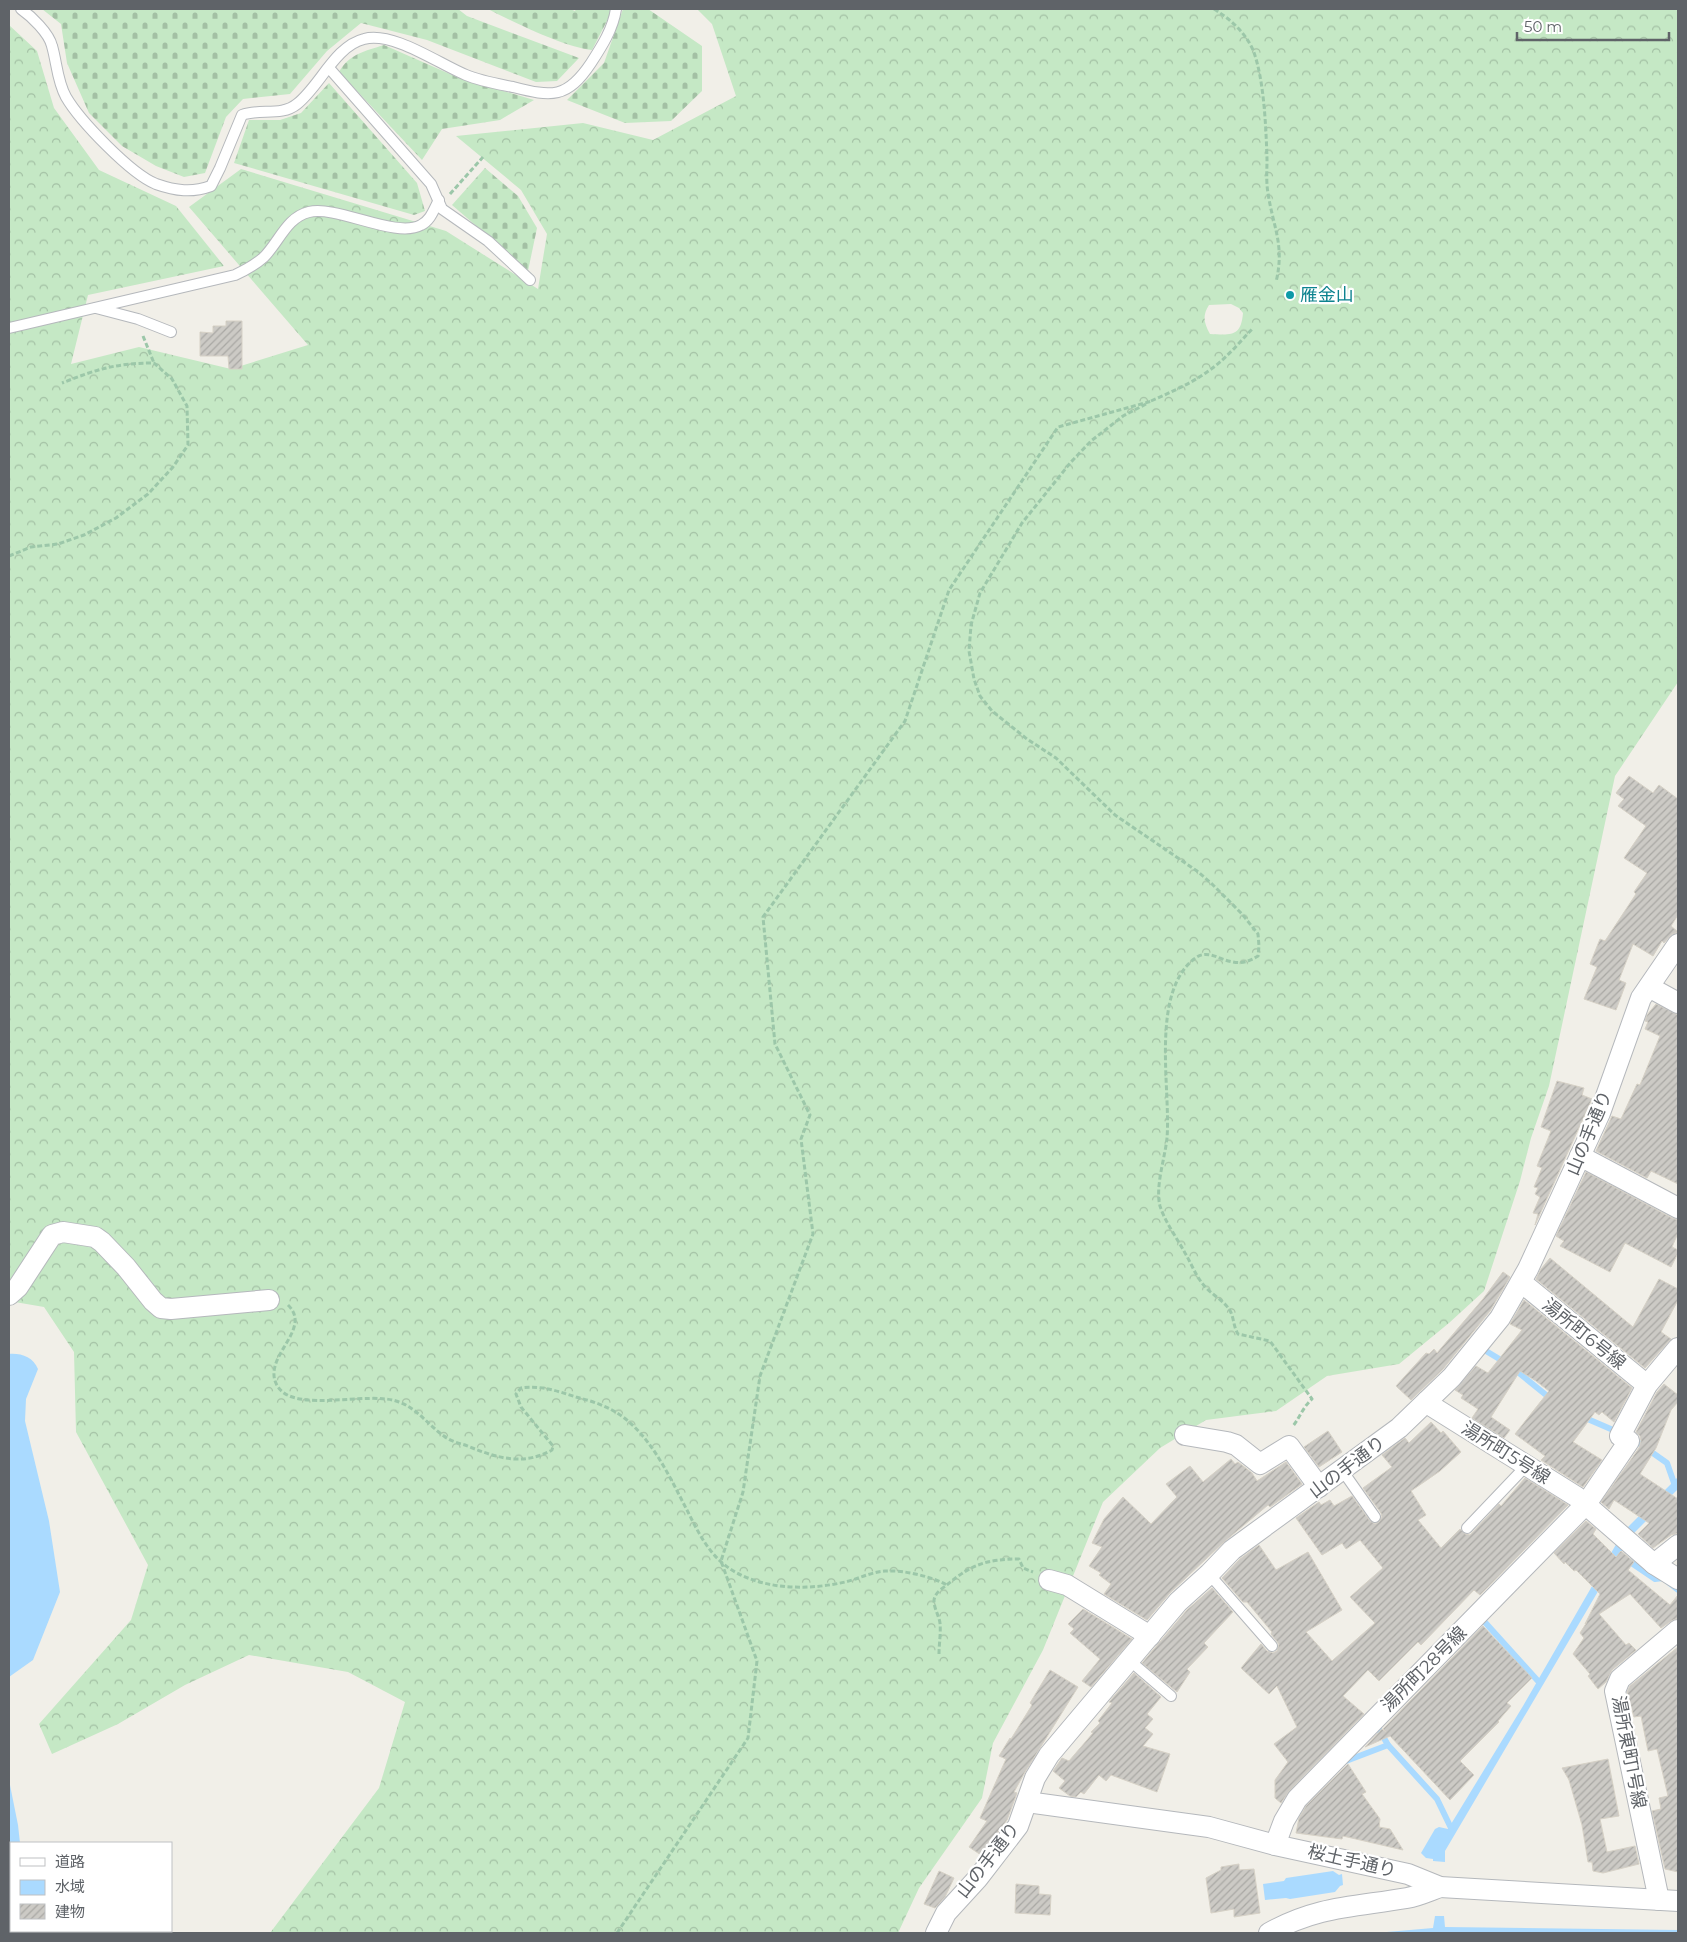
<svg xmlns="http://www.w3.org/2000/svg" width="1687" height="1942" font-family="Montserrat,'Noto Sans JP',sans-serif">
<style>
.forest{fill:url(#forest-crowns);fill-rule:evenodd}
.cemetery{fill:url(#cemetery-stones)}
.water{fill:#aadaff}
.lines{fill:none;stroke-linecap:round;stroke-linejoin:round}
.stream{stroke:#aadaff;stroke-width:6}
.building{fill:url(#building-hatch);stroke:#d6d1c6}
.service-casing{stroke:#b5b8bc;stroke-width:12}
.minor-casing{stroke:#b5b8bc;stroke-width:22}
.path{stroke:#9cc7a9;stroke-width:3;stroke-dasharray:5 2.5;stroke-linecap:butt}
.service{stroke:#fff;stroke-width:10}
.minor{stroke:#fff;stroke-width:20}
.culture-dot{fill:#0f9aa8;stroke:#fff;stroke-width:2}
.labels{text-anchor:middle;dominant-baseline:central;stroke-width:4.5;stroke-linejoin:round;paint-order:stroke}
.culture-label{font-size:18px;fill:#0d838f;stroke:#fff;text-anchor:start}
.street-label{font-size:18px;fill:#5f6368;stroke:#fff}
</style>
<defs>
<pattern id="forest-crowns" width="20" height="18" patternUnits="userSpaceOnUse" patternTransform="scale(1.25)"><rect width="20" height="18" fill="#c5e8c5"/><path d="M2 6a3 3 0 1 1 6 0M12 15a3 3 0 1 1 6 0" fill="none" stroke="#a3c0a4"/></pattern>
<pattern id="cemetery-stones" width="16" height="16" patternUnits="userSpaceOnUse" patternTransform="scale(1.25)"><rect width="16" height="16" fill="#c5e8c5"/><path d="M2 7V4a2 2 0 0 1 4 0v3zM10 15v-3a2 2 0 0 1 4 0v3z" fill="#a3c0a4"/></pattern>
<pattern id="building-hatch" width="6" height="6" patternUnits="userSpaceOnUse" patternTransform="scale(1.25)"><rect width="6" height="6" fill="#cccac5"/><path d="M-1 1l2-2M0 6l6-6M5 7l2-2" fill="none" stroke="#a9a8a4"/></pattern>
</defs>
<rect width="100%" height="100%" fill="#f1efe8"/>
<path class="forest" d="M697,9h981v673l-63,94 -66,310 -18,52 -11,43 -36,110 -35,32 -50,41 -72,12 -51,35 -70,9 -46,28 -57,54 -60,148 -50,93 -11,55 -63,90 -21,45h-628l109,-145 26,-86 -57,-30 -99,-17 -64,30 -67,39 -66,30 -13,-30 92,-104 17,-55 -72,-133 -2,-80 -30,-45 -35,-6v-1276l28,26 17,57 45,62 77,36 48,60 -136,29 -17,69 68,-17 92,22 77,-24 -119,-138 52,-38 205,62 92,58 9,-55 -26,-44 -65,-54 127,-13 70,17 83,-44 -24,-72zM1231,304l8,4 4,5c-2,24 -12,22 -33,21 -6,-11 -8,-18 -1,-29z"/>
<g class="cemetery">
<polygon points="42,9 458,9 467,16 579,58 557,81 536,82 427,40 361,23 327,51 290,94 243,99 226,117 205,173 184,177 156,166 122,146 89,113 67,63 61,24"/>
<path d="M488,9h82l5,2 1,-2h35l-1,6 -18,35c-26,-2 -79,-28 -104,-41z"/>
<polygon points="623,9 648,9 702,46 702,91 671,121 625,123 567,100 604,63"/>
<path d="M384,45l75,33 75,22 -34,20 -58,9 -20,31 -83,-88c10,-18 26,-21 45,-27z"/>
<polygon points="329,83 417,183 425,211 414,215 234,163 249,120 280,120 301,113"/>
<polygon points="485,168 518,196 537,228 528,271 452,205"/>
</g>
<g class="water">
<path d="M9,1354c12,-1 24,3 29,15l-12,30 -1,22 24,100 11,71 -27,68 -24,17z"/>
<polygon points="1678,1477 1678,1489 1632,1535 1623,1549 1445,1851 1445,1862 1433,1861 1433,1859 1426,1858 1421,1853 1435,1829 1439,1827 1448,1829 1523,1706 1618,1541 1625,1530"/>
<polygon points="9,1780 18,1825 20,1843 11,1843 11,1886 9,1887"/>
<polygon points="1333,1871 1339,1875 1342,1874 1343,1885 1340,1886 1335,1892 1290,1899 1286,1898 1265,1900 1263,1884 1284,1881 1286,1878"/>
<polygon points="1435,1916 1444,1916 1445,1927 1678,1930 1678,1933 1375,1933 1433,1928"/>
</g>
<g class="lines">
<g class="stream">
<polyline points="1486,1351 1506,1363"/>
<polyline points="1514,1369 1551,1399"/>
<polyline points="1583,1417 1620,1433"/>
<polyline points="1633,1439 1667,1463 1674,1483"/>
<polyline points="1627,1560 1655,1579 1663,1578 1678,1590"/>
<polyline points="1482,1619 1538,1681"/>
<polyline points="1377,1726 1388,1745 1437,1799 1451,1828"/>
<polyline points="1346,1761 1388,1745"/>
</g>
</g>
<g class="building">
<polygon points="226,321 242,321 242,369 229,369 228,356 200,356 200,332 213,333 213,326 226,326"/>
<polygon points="1629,776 1653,793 1659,785 1678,799 1678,915 1671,926 1678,932 1672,934 1664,943 1662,941 1653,956 1633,944 1619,980 1626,983 1616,1010 1584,999 1597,967 1590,964 1600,939 1605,941 1636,894 1634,892 1647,873 1624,858 1646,826 1618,806 1624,799 1616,793"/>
<polygon points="1656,1004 1678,1015 1678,1184 1651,1171 1647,1178 1596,1151 1612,1116 1621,1119 1637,1084 1640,1085 1660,1036 1645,1029 1648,1022 1645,1021 1647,1015"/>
<polygon points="1557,1081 1584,1088 1582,1095 1592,1099 1535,1225 1538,1214 1533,1213 1540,1197 1535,1194 1538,1188 1534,1187 1542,1168 1537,1166 1551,1131 1541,1127"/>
<polygon points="1586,1172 1672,1218 1678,1220 1678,1233 1672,1247 1678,1250 1678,1253 1671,1267 1625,1243 1610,1272 1560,1246 1564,1241 1556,1236"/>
<polygon points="1550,1258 1633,1327 1659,1279 1678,1289 1678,1300 1661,1332 1671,1339 1645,1368 1536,1279 1541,1269"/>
<polygon points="1503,1272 1510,1277 1490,1311 1443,1369 1411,1400 1396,1386 1426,1353 1429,1354 1434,1349 1437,1353 1483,1299"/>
<polygon points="1524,1300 1632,1388 1614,1422 1602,1412 1599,1415 1595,1412 1573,1442 1602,1460 1583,1487 1541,1460 1545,1456 1515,1434 1549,1391 1536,1381 1520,1371 1491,1417 1510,1430 1504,1438 1472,1418 1478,1409 1461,1398 1463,1395 1455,1390 1476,1366 1488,1373 1522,1330 1510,1324"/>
<polygon points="1664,1384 1678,1395 1678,1402 1671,1410 1656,1448 1640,1474 1678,1499 1678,1533 1671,1535 1653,1548 1638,1534 1649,1523 1614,1500 1609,1509 1601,1502 1639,1448 1641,1441 1640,1436 1636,1432 1657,1392"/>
<polygon points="1431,1422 1441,1433 1443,1431 1461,1452 1440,1471 1411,1491 1426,1515 1418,1520 1441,1548 1460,1529 1465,1534 1470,1535 1499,1504 1501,1506 1525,1478 1568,1505 1480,1595 1474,1590 1421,1645 1418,1642 1379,1681 1368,1670 1343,1696 1364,1714 1289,1791 1281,1803 1275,1798 1275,1780 1288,1762 1274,1744 1297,1727 1277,1686 1269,1694 1241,1668 1261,1644 1267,1651 1273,1653 1277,1651 1279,1644 1271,1634 1272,1632 1247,1602 1243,1602 1222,1578 1240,1559 1259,1545 1276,1570 1308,1552 1342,1610 1306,1632 1332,1661 1375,1623 1350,1597 1383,1568 1360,1540 1346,1549 1342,1543 1322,1555 1296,1518 1319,1502 1321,1505 1330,1500 1334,1506 1352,1496 1370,1521 1375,1524 1379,1522 1382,1517 1381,1513 1363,1488 1392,1467 1382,1455 1405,1438 1409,1443"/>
<polygon points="1328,1431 1342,1452 1319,1467 1304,1447"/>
<polygon points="1231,1459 1235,1464 1238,1462 1252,1473 1257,1481 1286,1462 1302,1484 1270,1507 1268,1505 1225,1541 1170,1593 1147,1620 1104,1594 1111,1584 1099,1575 1101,1573 1089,1566 1102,1547 1092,1543 1104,1519 1123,1497 1151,1524 1177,1497 1166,1484 1190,1466 1203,1482"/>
<polygon points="1586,1521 1596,1529 1593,1534 1616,1557 1621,1551 1634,1562 1628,1570 1670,1605 1678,1595 1678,1618 1671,1621 1661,1628 1630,1594 1599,1614 1626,1645 1629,1643 1636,1650 1612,1670 1606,1682 1598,1689 1588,1676 1590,1674 1573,1654 1584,1638 1580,1633 1587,1622 1585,1624 1600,1594 1576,1570 1574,1571 1565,1562 1564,1564 1554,1553"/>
<polygon points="1212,1588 1233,1612 1204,1643 1208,1647 1187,1669 1190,1672 1177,1692 1142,1663 1187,1610"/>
<polygon points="1083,1609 1132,1639 1091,1687 1082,1681 1100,1659 1070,1633 1074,1629 1068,1624"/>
<polygon points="1483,1626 1532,1678 1507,1703 1511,1706 1498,1721 1499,1722 1460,1761 1474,1775 1450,1800 1390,1736 1365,1747 1382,1729 1386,1732 1383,1729"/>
<polygon points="1678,1647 1678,1872 1665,1869 1652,1811 1661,1809 1659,1798 1668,1796 1657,1749 1648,1751 1641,1716 1634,1717 1627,1692 1630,1686"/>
<polygon points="1050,1670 1078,1687 1025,1772 1014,1792 1017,1793 1007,1820 981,1855 969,1847 987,1821 980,1818 1006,1759 999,1756 1010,1738 1011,1739 1032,1705 1030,1703"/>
<polygon points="1134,1673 1161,1697 1147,1714 1153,1719 1145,1728 1153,1734 1143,1746 1170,1754 1157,1792 1111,1775 1106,1781 1099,1775 1084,1794 1081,1792 1076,1797 1070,1796 1059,1788 1065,1781 1053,1771 1062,1758 1069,1761 1093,1733 1091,1732 1100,1723 1098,1721 1112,1703 1109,1702"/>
<polygon points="1608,1759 1619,1816 1600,1819 1607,1852 1635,1846 1639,1864 1603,1873 1593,1871 1592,1862 1588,1862 1582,1825 1569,1780 1562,1768"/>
<polygon points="1348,1764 1366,1792 1362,1794 1380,1819 1379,1827 1390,1829 1403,1850 1343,1836 1342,1839 1296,1833 1299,1818 1306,1806"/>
<polygon points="1239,1864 1239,1870 1254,1869 1260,1913 1234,1917 1234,1909 1211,1913 1206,1878 1221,1870 1221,1867"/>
<polygon points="939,1871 954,1878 945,1897 935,1908 924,1904"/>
<polygon points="1016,1884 1039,1886 1039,1894 1051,1895 1050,1915 1015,1913"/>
</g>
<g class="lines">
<g class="service-casing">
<g id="service">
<path d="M21,9c10,7 28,24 31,37 5,17 5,35 14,51 14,24 65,77 90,87 20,7 36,9 55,2l9,-18 22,-53c18,-7 39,2 55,-11 23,-18 38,-58 67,-65 29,-8 75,25 102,36 14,6 32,9 47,12 39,10 54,12 78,-24 11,-17 22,-34 25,-54"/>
<polyline points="329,68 431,184 442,209 488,241 530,280"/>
<polyline points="96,308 138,319 171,332"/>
<path d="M9,328l226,-53c11,-5 20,-10 29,-18 15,-15 23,-40 45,-45 28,-7 87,27 112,13 10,-5 13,-16 18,-25"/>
<polyline points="1342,1470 1375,1517"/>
<polyline points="1467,1528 1527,1465"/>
<polyline points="1209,1574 1272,1646"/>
<polyline points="1129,1660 1171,1696"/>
</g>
</g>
<g class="minor-casing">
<g id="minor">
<polyline points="1649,987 1678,1003"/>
<polyline points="1580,1156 1678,1208"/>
<polyline points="1521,1282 1647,1385"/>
<polyline points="9,1295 18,1287 52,1235 63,1232 95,1237 102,1242 126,1267 153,1301 161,1308 171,1309 269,1300"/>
<polyline points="1427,1401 1433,1407 1577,1497 1654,1564 1678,1579"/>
<polyline points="1185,1435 1227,1442 1236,1445 1260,1464 1289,1446 1319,1487"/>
<polyline points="1654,1564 1678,1545"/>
<polyline points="1049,1580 1067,1585 1150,1636"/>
<polyline points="1027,1802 1209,1827 1275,1845 1408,1874 1440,1887 1678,1901"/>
<polyline points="1275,1845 1284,1821 1297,1799 1586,1504 1629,1441 1620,1436 1647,1385 1678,1348"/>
<polyline points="1659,1900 1615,1691 1620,1679 1678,1630"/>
<polyline points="936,1933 946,1913 978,1878 1018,1826 1035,1778 1049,1755 1178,1602 1209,1574 1232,1550 1399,1428 1452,1377 1500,1318 1528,1269 1600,1113 1641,998 1678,944"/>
<path d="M1269,1933c48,-27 86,-26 138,-35 11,-2 22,-7 33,-11"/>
</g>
</g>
<g class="path">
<path d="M1214,9c16,10 31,23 39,41 11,28 13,77 14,109 0,11 -1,23 1,34 5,34 17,52 8,89"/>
<polyline points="450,194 483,157"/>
<polyline points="143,336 154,363"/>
<path d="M1151,401c20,-9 39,-17 56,-29 18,-12 32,-29 46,-44"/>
<path d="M1146,404l-23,12 -32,25 -20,21 -49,61 -42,70 -9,32 -2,26 5,28 6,17 12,15 35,28 29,19 59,57 82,56 15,13 30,30 16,20 1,12 -1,10c-8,5 -16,8 -25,6 -14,-2 -26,-14 -39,-3 -44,35 -23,130 -27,179 -2,20 -12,49 -7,68 5,16 17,32 25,47 6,10 10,21 17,30 7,10 20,16 27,26 5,7 4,17 9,25l32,7 42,58c-9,8 -12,18 -19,27"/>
<path d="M9,556l22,-9 27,-3 26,-9 32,-17 32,-24 25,-27 15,-22 -1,-39 -15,-27 -18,-16c-37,0 -57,6 -92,20"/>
<path d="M288,1305c26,25 -29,53 -10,82 18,27 92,3 121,15 19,7 29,23 45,34 6,5 14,7 21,9 29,12 57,22 87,5l1,-4 -32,-39 -5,-13 5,-6c20,-3 36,3 55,9 12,3 25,7 36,13 37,20 57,66 76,102 12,24 24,48 49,61 32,17 73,17 108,9 13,-3 26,-10 40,-11 19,-1 45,5 62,14"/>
<path d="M939,1654c0,-10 2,-21 1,-31 -1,-7 -6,-15 -6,-22 0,-8 9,-13 14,-17 24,-20 40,-25 71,-25l4,9 10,4"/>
<polyline points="617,1933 748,1738 757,1661 721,1561 743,1492 760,1376 813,1234 801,1139 810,1115 775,1044 763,917 905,721 949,590 1058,427 1152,401"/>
</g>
<use href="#service" class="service"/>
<use href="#minor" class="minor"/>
</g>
<circle class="culture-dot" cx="1290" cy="295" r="5"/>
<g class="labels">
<g class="culture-label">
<text x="1300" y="295">雁金山</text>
</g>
<g class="street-label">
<text transform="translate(1589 1133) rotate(-67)">山の手通り</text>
<text transform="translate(1584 1334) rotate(39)">湯所町6号線</text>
<text transform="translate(1506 1453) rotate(32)">湯所町5号線</text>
<text transform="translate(1347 1467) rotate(-37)">山の手通り</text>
<text transform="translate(1424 1669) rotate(-45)">湯所町28号線</text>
<text transform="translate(1629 1752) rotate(79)">湯所東町1号線</text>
<text transform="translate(988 1860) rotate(-52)">山の手通り</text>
<text transform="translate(1352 1861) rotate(13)">桜土手通り</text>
</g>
</g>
<rect width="1687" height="1942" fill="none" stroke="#5f6368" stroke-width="20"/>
<rect x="10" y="1842" width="162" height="90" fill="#ffffff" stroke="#bfc1c3"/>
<rect x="20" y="1858" width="25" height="8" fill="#ffffff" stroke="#bfc1c3"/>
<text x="55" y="1867" font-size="15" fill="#5f6368">道路</text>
<rect x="20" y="1880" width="25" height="15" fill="#aadaff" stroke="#bfc1c3"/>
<text x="55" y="1892" font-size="15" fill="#5f6368">水域</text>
<rect x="20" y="1904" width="25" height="15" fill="url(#building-hatch)" stroke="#bfc1c3"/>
<text x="55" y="1917" font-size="15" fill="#5f6368">建物</text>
<path d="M1517 32v8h152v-8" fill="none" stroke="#5f6368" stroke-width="2.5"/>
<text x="1524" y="32" font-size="15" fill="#5f6368" stroke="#ffffff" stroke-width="4" paint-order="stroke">50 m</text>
</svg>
